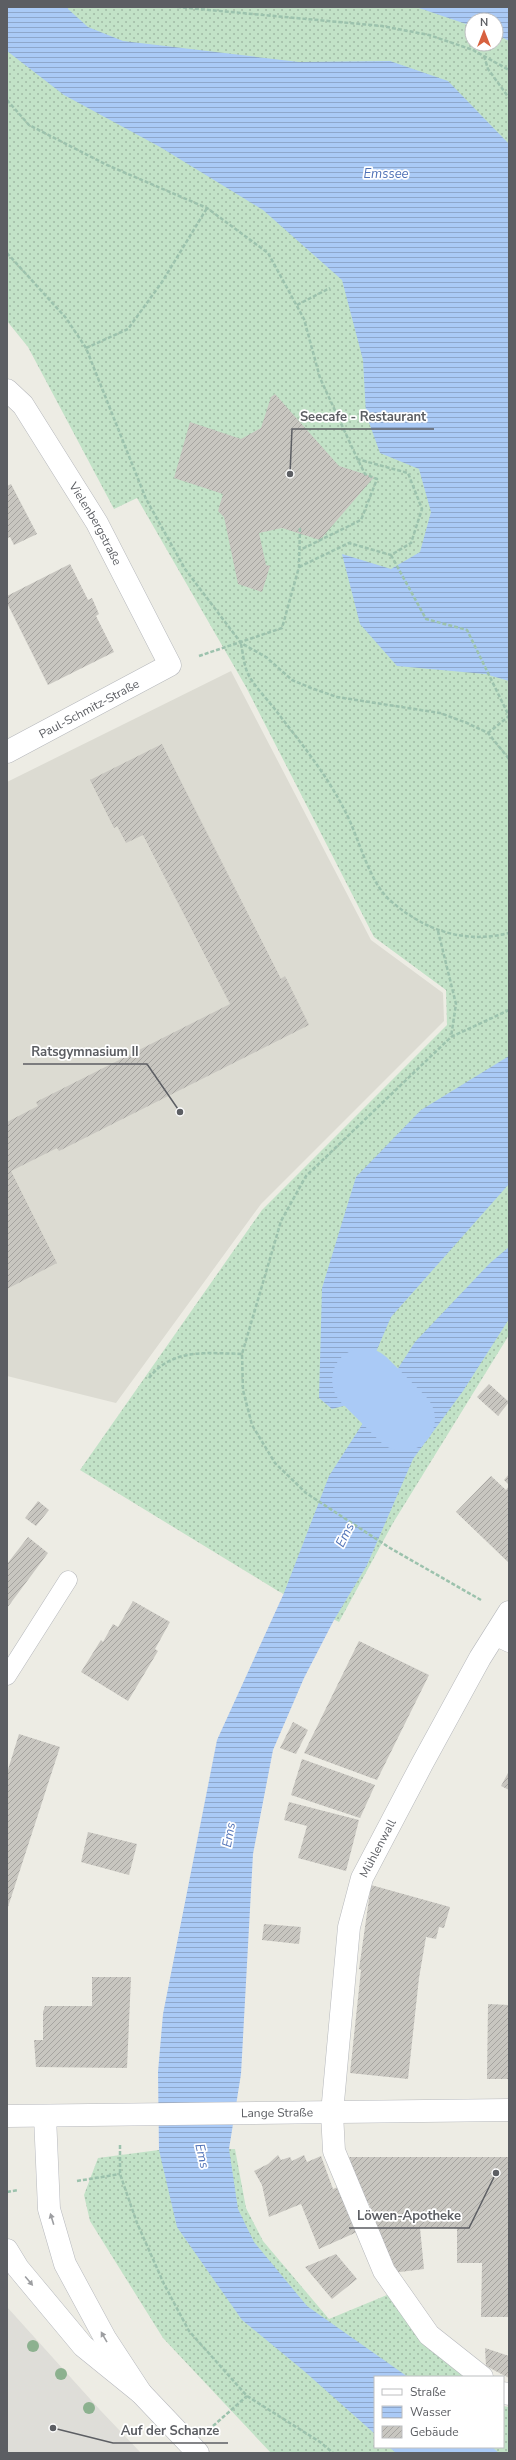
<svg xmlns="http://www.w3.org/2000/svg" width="516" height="2460" font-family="'Nunito Sans',sans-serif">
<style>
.industrial{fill:#deddd8}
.education{fill:#dcdbd2}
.grass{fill:url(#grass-dots);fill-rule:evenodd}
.water{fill:url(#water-rules)}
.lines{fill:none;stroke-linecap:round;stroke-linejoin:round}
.river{stroke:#aacaf6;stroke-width:64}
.building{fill:url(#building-hatch)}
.lane-casing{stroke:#b6b8bc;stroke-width:19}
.street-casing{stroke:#b6b8bc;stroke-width:23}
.secondary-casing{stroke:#b7b9be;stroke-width:23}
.path{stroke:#9cc2ad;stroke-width:2.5;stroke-dasharray:4 2;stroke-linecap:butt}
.lane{stroke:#fff;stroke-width:18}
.street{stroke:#fff;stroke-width:22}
.secondary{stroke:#fff;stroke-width:22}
.tree{fill:#8cb18f}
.oneway{fill:#9d9ea1}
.labels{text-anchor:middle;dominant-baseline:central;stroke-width:3.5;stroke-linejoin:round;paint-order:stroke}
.street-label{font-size:12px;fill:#5c5e63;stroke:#fff}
.water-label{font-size:13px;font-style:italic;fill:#5072b7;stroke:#fff}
.leader{fill:none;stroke:#5c5e63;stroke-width:1.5}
.callout-dot{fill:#5c5e63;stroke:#fff;stroke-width:1.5}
.callout-label{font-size:13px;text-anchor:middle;font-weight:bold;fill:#5c5e63;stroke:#fff;stroke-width:3.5;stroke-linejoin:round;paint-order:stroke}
</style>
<defs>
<pattern id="grass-dots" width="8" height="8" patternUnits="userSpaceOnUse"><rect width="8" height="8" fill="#c2e2c7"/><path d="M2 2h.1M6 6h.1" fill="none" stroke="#a1baa5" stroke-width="1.8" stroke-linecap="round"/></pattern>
<pattern id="water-rules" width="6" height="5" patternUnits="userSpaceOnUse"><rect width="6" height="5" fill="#aacaf6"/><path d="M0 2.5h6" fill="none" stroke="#8ea7cb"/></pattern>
<pattern id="building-hatch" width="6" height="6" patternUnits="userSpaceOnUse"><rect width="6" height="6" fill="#c8c6c0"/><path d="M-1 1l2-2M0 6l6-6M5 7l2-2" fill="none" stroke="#a6a4a0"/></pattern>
</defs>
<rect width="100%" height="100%" fill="#edece4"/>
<polygon class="industrial" points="7,2307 100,2410 141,2453 7,2453"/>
<polygon class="education" points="231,671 371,940 443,993 444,1021 261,1204 116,1403 7,1376 7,782"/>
<g class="grass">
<path d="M7,7h502v1328l-116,188 -54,99 -61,-31 -198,-121 182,-260 185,-185 -1,-35 -72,-53 -128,-250 -109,-189 -23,11 -86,-162 -21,-26zM472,20h24v24h-24z"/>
<polygon points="235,2149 246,2208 263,2241 329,2319 387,2295 467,2377 375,2377 375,2447 503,2447 503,2406 509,2407 509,2453 271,2453 163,2338 90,2221 84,2195 98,2158 159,2150"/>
</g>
<g class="water">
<polygon points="7,7 68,7 68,9 88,27 123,41 299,62 390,61 448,81 509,144 509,681 485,674 397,666 360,624 342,554 391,569 420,552 431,512 419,469 380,453 366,414 363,360 342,280 263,210 160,147 64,95 7,51"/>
<polygon points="416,7 509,7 509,41 496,34 496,20 472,20 472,26"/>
<polygon points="509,1056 509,1184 391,1317 364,1380 347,1405 332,1409 319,1398 322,1288 356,1177 421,1110"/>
<polygon points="509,1247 509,1319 463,1391 413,1459 367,1565 334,1620 304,1678 273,1750 253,1854 241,2074 229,2149 238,2209 254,2242 307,2306 408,2377 375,2377 375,2434 304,2371 242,2320 177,2227 159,2150 158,2072 163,2014 217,1740 284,1593 329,1476 415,1342 490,1263"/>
<polygon points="389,2447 492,2447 499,2453 396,2453"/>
</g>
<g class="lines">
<polyline class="river" points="364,1380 403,1419"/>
</g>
<g class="building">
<polygon points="275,394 339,466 374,477 320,540 282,528 259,533 266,565 270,566 262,592 238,584 224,517 218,511 223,494 174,478 190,422 241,439 261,428 271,397"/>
<polygon points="11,484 37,534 14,545 10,537 7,538 7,486"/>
<polygon points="70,564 88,600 92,598 99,614 96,616 114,652 48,685 7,603 7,596"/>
<polygon points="162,744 281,979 285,976 309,1025 59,1151 57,1148 11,1171 57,1263 7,1289 7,1122 38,1106 36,1102 230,1004 143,835 126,843 117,826 114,828 90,780"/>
<polygon points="489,1384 509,1402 498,1416 477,1397"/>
<polygon points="509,1474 509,1485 504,1480"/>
<polygon points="491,1476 506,1490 509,1486 509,1563 456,1512"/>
<polygon points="38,1501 49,1510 36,1526 25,1518"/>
<polygon points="28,1537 48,1553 7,1608 7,1564"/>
<polygon points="133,1601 170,1622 155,1649 158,1651 128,1701 81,1672 101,1640 103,1642 113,1624 118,1627"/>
<polygon points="359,1641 429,1675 377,1780 304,1753"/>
<polygon points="293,1722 308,1730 296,1754 280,1748"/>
<polygon points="19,1734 60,1747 7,1910 7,1773"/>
<polygon points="302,1759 375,1785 360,1818 291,1795"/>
<polygon points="509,1771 509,1790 501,1786"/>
<polygon points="289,1802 359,1820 346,1871 298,1858 307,1826 284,1820"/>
<polygon points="88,1832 137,1844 129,1875 81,1862"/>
<polygon points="371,1885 450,1907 444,1928 439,1927 436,1939 426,1937 419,1978 408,2079 350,2073 361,1970 359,1969"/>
<polygon points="264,1924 301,1927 299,1944 262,1940"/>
<polygon points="92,1977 131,1977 127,2068 36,2067 34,2040 43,2040 43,2012 45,2006 92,2006"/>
<polygon points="488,2004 509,2005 509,2079 487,2079"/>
<polygon points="278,2155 281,2160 290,2157 292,2161 304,2155 307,2162 321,2156 333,2189 338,2187 357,2232 319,2249 301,2204 269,2217 262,2185 254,2171 268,2164"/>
<polygon points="349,2157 509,2157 509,2317 481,2317 482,2263 457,2263 457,2228 420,2228 424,2269 392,2273 380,2247 369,2203 365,2203"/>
<polygon points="336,2254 357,2279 332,2299 305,2267"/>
<polygon points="485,2348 509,2356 509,2378 486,2366"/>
</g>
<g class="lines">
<g class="lane-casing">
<g id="lane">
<polyline points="494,1636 509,1643"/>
<polyline points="7,1676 68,1580"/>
</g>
</g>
<g class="street-casing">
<g id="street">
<path id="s1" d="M7,390l16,15 74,118 73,142 -163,87"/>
<path id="s2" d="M482,2377l-53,-42 -45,-64 -50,-120 -2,-38 17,-186 13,-49 60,-114 58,-106 29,-46"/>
<polyline points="503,2393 509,2394"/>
</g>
</g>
<g class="secondary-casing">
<g id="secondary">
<path id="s3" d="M7,2116l502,-6"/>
<polyline points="45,2116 49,2209 65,2264 105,2338 141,2393"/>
<polyline points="7,2250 18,2268 83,2346 141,2393 198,2453"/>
</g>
</g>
<g class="path">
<polyline points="177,7 382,26 429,35 473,50 509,70"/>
<polyline points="484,56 488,69 509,98"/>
<polyline points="7,100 29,125 107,165 207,208 268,253 304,319 320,378 357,458 365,474 377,479 361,520 300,550"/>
<polyline points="7,253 66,318 86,348 146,499 185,569 241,643 266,657 292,680 311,688 337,697 440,713 467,723 488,733 509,759"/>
<polyline points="297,305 330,288"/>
<polyline points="86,348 128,329 162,282 207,208"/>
<polyline points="391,555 426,619 467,630 509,716"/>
<polyline points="299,567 349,543 391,555 411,543 422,509 408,473 357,459"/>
<path d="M241,644c2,9 3,23 8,32 7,12 19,24 28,36 24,31 50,63 68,99 14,26 24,73 47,91 34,29 73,42 117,31"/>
<polyline points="199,656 282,628 299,567 300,527"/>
<polyline points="488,733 509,716"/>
<polyline points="438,931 456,1004 451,1037"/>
<path d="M149,1378c23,-30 58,-25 93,-24"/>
<polyline points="481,1600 390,1548 306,1493 275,1463 252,1425 243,1390 242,1354 281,1221 306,1176 451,1037 509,1010"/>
<polyline points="120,2145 120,2174 137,2223 164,2284 189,2331 247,2396 320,2442 333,2453"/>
<polyline points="77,2181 120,2174"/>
<polyline points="7,2192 18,2190"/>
<polyline points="213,2426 247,2396"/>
</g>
<use href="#lane" class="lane"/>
<use href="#street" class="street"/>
<use href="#secondary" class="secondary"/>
</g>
<g class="tree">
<circle cx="33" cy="2346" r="6"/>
<circle cx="61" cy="2374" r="6"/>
<circle cx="89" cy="2408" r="6"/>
</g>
<defs><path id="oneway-solid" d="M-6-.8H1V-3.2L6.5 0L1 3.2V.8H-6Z"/></defs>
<g class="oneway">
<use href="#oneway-solid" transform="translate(52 2219) rotate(-107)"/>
<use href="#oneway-solid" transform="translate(29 2281) rotate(50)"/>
<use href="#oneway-solid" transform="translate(104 2337) rotate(-120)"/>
</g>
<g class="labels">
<g class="street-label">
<text stroke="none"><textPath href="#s1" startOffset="161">Vielenbergstraße</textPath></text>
<text transform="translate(89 709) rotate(-28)">Paul-Schmitz-Straße</text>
<text stroke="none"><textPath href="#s2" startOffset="585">Mühlenwall</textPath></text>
<text stroke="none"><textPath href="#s3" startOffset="270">Lange Straße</textPath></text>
</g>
<g class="water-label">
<text x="386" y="174">Emssee</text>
<text transform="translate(345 1535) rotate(-63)">Ems</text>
<text transform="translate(229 1835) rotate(-80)">Ems</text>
<text transform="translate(202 2156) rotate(77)">Ems</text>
</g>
</g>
<path class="leader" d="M290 474L292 429H434M180 1112L147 1064H23M496 2173L469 2228H349M53 2428L113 2443H228"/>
<g class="callout-dot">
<circle cx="290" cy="474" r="4"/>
<circle cx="180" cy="1112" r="4"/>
<circle cx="496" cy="2173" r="4"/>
<circle cx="53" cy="2428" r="4"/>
</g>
<g class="callout-label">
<text x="363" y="421">Seecafe - Restaurant</text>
<text x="85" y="1056">Ratsgymnasium II</text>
<text x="409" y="2220">Löwen-Apotheke</text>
<text x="170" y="2435">Auf der Schanze</text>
</g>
<rect width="516" height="2460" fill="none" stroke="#5c5e63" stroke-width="16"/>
<rect x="374" y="2376" width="130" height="72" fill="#ffffff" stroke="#bebfc1"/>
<rect x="382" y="2389" width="20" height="6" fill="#ffffff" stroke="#bebfc1"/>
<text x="410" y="2396" font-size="12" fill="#5c5e63">Straße</text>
<rect x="382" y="2406" width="20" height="12" fill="url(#water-rules)" stroke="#bebfc1"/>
<text x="410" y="2416" font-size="12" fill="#5c5e63">Wasser</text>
<rect x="382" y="2426" width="20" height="12" fill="url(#building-hatch)" stroke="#bebfc1"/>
<text x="410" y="2436" font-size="12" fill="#5c5e63">Gebäude</text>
<g transform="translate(484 32)"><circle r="19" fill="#ffffff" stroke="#bebfc1"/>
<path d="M0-3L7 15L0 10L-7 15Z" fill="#d7613f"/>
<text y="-6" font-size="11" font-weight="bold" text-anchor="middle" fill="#5c5e63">N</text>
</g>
</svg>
